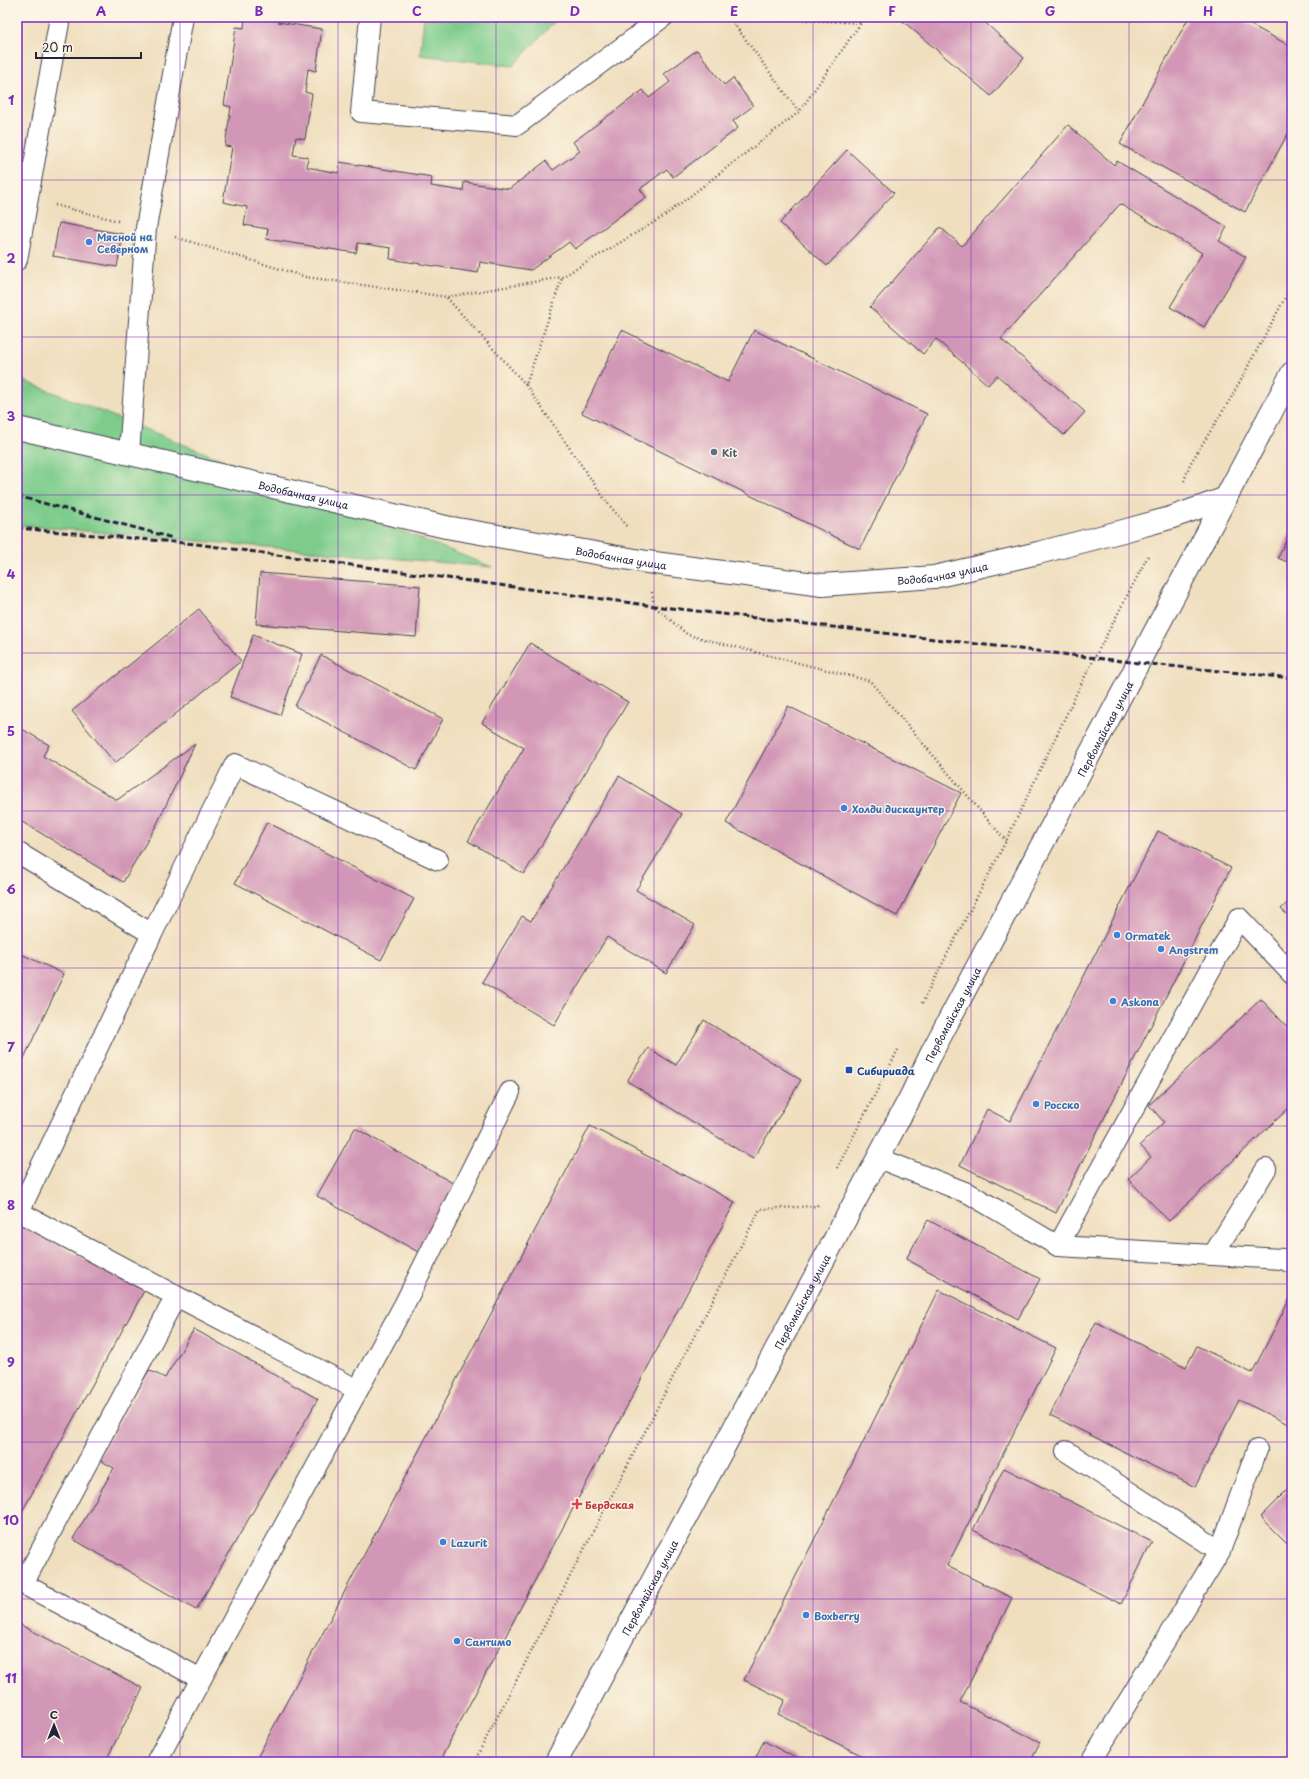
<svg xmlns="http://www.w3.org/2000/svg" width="1309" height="1779" font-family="'Playpen Sans',sans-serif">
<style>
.green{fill:#7dcc8b;stroke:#507763}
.building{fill:#d297b6}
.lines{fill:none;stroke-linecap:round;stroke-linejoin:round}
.lane-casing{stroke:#413e4f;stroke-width:22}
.secondary-casing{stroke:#413e4f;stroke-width:24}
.path{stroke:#413e4f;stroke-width:2.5;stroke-dasharray:1 3;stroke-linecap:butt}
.lane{stroke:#fff;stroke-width:20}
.secondary{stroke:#fff;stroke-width:22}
.rail{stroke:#22223b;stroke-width:3;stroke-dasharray:6 3;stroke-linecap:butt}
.grid{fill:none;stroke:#7b2cbf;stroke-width:1;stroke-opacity:0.55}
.shop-dot{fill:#3f7fe0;stroke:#fcf5e5;stroke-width:1.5}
.service-dot{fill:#5c6f8a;stroke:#fcf5e5;stroke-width:1.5}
.transit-dot{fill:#1a4fb4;stroke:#fcf5e5;stroke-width:1.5}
.health-dot{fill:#e0444e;stroke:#fcf5e5;stroke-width:1.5}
.labels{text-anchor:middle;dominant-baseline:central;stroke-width:3;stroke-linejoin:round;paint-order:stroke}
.shop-label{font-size:10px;font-weight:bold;fill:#366cbe;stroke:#fcf5e5;text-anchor:start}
.service-label{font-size:10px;font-weight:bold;fill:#4e5e75;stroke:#fcf5e5;text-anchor:start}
.street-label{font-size:10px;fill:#22223b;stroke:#fcf5e5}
.transit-label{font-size:10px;font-weight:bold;fill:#164399;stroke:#fcf5e5;text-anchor:start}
.health-label{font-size:10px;font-weight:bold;fill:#be3a42;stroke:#fcf5e5;text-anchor:start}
.neatline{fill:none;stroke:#7b2cbf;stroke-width:1.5}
.grid-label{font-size:13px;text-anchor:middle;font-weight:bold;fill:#7b2cbf}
</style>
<rect width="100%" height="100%" fill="#fcf5e5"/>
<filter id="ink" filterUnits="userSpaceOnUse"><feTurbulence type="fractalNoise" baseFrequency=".025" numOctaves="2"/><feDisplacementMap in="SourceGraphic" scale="8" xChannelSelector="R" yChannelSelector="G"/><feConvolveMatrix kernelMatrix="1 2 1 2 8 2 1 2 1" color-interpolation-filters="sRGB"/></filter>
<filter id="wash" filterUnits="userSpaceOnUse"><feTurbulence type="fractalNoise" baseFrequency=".012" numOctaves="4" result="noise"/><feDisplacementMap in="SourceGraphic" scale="16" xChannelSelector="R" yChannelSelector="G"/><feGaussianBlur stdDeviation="0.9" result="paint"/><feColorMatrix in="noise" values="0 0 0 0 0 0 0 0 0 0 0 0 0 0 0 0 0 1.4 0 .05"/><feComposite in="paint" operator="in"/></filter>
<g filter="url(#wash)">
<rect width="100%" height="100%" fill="#f0dfbf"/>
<g class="green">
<polygon points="424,17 559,17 513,66 420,55"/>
<polygon points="17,378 492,567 17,525"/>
</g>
<g id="blocks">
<g class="building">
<polygon points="245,17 279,17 278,22 322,29 316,71 308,69 305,92 312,94 305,139 296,137 293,155 308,157 307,167 338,173 340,162 432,177 431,186 463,191 464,182 509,189 546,161 553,170 580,151 573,142 643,90 649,98 670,82 664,74 697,50 724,85 733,78 753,106 733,121 738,128 673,177 667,169 640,189 646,197 575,249 569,242 531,270 480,262 478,273 390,259 391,248 358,243 356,253 266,239 268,229 244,225 247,207 223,202 232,147 225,146 231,107 224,105 236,27 244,28"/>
<polygon points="898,17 979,17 1024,58 991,96"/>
<polygon points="1189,17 1236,17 1292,47 1292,126 1245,212 1120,144"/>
<polygon points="1068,125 1114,165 1117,161 1227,227 1219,241 1246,257 1204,327 1170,307 1202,253 1120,204 1001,339 1085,412 1064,435 997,375 988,385 936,339 923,354 870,307 940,227 962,246"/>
<polygon points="847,150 894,193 827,266 780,223"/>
<polygon points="59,223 123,234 117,267 53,256"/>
<polygon points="622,330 728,382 754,330 927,414 860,549 582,413"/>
<polygon points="1292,527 1292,564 1278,558"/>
<polygon points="260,573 420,586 416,637 256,624"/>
<polygon points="199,609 241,661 115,763 72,711"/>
<polygon points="253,635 302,654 280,715 230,697"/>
<polygon points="530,643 628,702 524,874 468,841 524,748 482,723"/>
<polygon points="321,655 443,719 416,770 295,706"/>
<polygon points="788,706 961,793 897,916 726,823"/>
<polygon points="17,726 49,745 43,756 117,800 195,744 157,824 123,882 17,819"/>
<polygon points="619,776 682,814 636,890 695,925 666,973 607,937 554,1025 482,982 522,916 531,921"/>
<polygon points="267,822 414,899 381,960 235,883"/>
<polygon points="1158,831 1231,868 1056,1213 960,1165 987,1109 1010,1121"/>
<polygon points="1292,898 1292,919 1281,909"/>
<polygon points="17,952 64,974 24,1058 17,1055"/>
<polygon points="1261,999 1292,1032 1292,1105 1169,1221 1128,1179 1151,1157 1140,1145 1164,1122 1149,1105"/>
<polygon points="704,1020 801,1080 753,1159 627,1081 648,1048 676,1065"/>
<polygon points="590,1126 735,1202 439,1762 264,1762 257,1758"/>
<polygon points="355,1128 458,1186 420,1253 317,1196"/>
<polygon points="928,1220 1040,1279 1018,1319 906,1259"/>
<polygon points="17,1222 144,1291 19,1517 17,1515"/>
<polygon points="939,1290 1056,1348 947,1566 1012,1598 960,1702 1040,1742 1030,1762 875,1762 778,1714 785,1700 744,1680"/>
<polygon points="1292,1294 1292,1426 1239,1400 1195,1487 1050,1415 1096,1322 1186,1367 1197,1346 1252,1373"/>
<polygon points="194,1329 318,1399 196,1610 73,1539 114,1468 98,1459 149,1370 165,1378"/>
<polygon points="1004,1468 1152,1542 1121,1604 973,1530"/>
<polygon points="1292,1485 1292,1546 1291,1548 1260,1517"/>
<polygon points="17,1623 143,1688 105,1762 17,1762"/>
<polygon points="764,1741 803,1762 753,1762"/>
</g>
</g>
</g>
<g filter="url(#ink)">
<use href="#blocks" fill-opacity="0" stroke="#413e4f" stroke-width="1"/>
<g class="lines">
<g class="lane-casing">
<g id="lane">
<polyline points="370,17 361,112 517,125 663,17"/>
<polyline points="17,260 60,17"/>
<polyline points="129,454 146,228 183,17"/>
<polyline points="17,852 152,934 19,1212 176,1296 358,1390"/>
<polyline points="152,934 235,764 438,860"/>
<polyline points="878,1158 970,1194 1058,1246 1282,1259 1292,1263"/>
<polyline points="1058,1246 1239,918 1292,974"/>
<polyline points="1213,1255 1266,1169"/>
<polyline points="176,1296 23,1584 201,1679"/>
<polyline points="1066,1451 1220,1551 1091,1762"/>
<polyline points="1220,1551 1257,1450"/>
<polyline points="156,1762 405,1303 510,1092"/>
</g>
</g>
<g class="secondary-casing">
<g id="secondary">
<path id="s1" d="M17,428l429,99 201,35 175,23 112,-8 104,-24 85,-22 47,-13 56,-20"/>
<path id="s2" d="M556,1762l354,-664 23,-48c121,-225 240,-451 359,-677"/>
</g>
</g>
<g class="path">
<polyline points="729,17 799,112"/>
<polyline points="755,17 860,23"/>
<polyline points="55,205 118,221"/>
<polyline points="175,237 306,277 447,297 562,277 663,217 799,112 865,17"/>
<polyline points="447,298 526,385 562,278"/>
<polyline points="526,385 606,501 628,528"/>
<polyline points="1184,481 1190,464 1231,398 1292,285"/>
<polyline points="652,592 654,606 688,635 870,681 1006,841"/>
<polyline points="922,1003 1006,841 1081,684 1148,556"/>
<polyline points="837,1168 899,1048"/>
<polyline points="474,1762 760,1209 817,1206 818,1204"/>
</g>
<use href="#lane" class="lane"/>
<use href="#secondary" class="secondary"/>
<g class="rail">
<polyline points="17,496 173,538"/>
<polyline points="17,528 196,544 654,606 1139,663 1292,678"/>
</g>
</g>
</g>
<path class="grid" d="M180,17v1745M338,17v1745M496,17v1745M654,17v1745M813,17v1745M971,17v1745M1129,17v1745M17,180h1275M17,337h1275M17,495h1275M17,653h1275M17,811h1275M17,968h1275M17,1126h1275M17,1284h1275M17,1442h1275M17,1599h1275"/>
<g class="shop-dot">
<circle cx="89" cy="242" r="4"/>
<circle cx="844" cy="808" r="4"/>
<circle cx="1117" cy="935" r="4"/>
<circle cx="1161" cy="949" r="4"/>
<circle cx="1113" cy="1001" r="4"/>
<circle cx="1036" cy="1104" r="4"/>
<circle cx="443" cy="1542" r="4"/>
<circle cx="806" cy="1615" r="4"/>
<circle cx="457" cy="1641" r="4"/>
</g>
<circle class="service-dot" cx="714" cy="452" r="4"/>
<rect class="transit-dot" x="845" y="1066" width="8" height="8" rx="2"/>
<path class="health-dot" d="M575 1498h4v4h4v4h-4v4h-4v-4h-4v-4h4z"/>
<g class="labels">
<g class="shop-label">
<text x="97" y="236">Мясной на<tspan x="97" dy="12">Северном</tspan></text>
<text x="852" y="808">Холди дискаунтер</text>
<text x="1125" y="935">Ormatek</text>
<text x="1169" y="949">Angstrem</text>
<text x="1121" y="1001">Askona</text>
<text x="1044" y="1104">Росско</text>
<text x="451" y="1542">Lazurit</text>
<text x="814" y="1615">Boxberry</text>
<text x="465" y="1641">Сантимо</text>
</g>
<g class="service-label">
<text x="722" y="452">Kit</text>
</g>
<g class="street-label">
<text stroke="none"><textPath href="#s1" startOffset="294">Водобачная улица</textPath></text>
<text stroke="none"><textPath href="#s1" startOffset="618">Водобачная улица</textPath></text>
<text stroke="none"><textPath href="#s1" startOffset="942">Водобачная улица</textPath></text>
<text stroke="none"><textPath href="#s2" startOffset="1170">Первомайская улица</textPath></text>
<text stroke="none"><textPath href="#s2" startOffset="846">Первомайская улица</textPath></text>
<text stroke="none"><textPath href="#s2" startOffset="522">Первомайская улица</textPath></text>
<text stroke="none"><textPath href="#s2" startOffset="198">Первомайская улица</textPath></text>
</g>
<g class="transit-label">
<text x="857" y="1070">Сибириада</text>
</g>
<g class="health-label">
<text x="585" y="1504">Бердская</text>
</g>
</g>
<rect width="1309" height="1779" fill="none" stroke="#fcf5e5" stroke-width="44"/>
<g transform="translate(54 1725)" stroke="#fcf5e5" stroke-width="3" paint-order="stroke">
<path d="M0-3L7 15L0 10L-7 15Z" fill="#22223b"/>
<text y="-6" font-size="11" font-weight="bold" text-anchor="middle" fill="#22223b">С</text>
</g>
<path d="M36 52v6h105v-6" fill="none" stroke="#22223b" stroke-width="2"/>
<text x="42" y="52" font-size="12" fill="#22223b" stroke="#fcf5e5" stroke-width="3" paint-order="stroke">20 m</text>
<rect x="22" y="22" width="1265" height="1735" class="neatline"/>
<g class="grid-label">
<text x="101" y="16">A</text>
<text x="259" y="16">B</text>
<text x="417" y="16">C</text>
<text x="575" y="16">D</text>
<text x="734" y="16">E</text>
<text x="892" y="16">F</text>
<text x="1050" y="16">G</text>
<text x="1208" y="16">H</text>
<text x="11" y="105">1</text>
<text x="11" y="263">2</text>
<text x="11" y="421">3</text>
<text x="11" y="579">4</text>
<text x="11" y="736">5</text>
<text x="11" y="894">6</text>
<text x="11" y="1052">7</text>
<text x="11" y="1210">8</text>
<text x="11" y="1367">9</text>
<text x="11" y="1525">10</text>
<text x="11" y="1683">11</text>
</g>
</svg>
